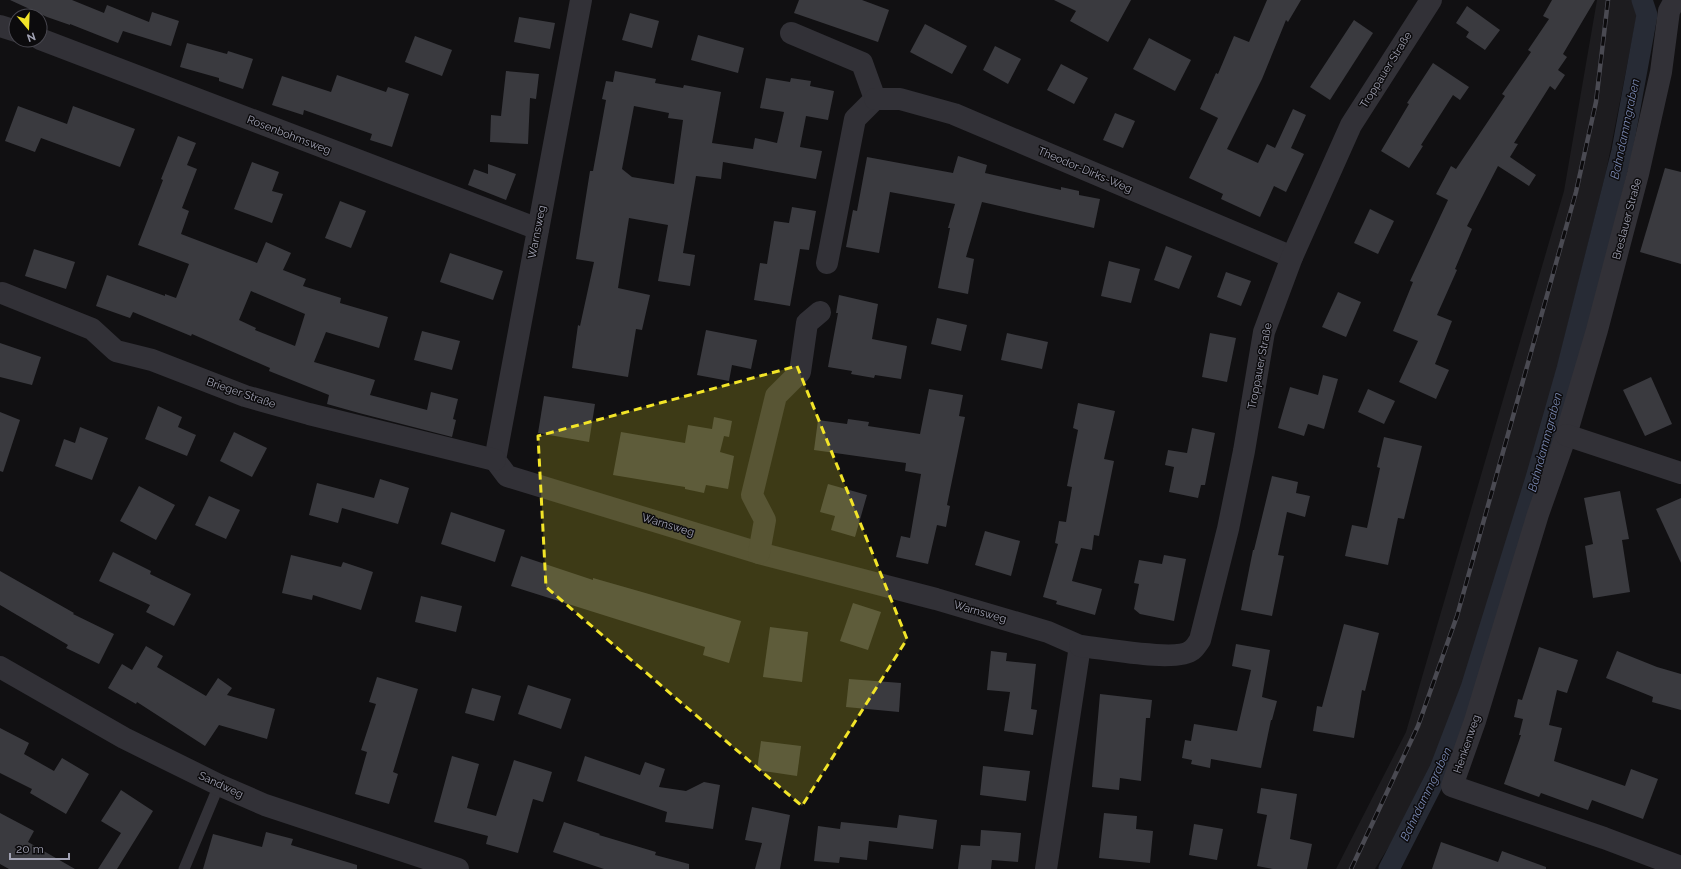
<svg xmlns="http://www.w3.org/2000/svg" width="1681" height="869" font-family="Raleway,sans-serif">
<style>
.built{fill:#1d1c1f}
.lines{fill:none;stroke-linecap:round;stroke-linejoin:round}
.canal{stroke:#272b35;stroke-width:21}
.building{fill:#3a3a3f;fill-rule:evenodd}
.lane{stroke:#323137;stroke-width:11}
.street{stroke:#323137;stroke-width:22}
.rail-casing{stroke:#4a4a52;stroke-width:4.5}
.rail{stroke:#0c0b0d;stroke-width:3;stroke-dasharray:9;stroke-linecap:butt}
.marked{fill:#f2e428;fill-opacity:0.2;stroke:#f2e428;stroke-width:3;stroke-dasharray:8 5;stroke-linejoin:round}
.labels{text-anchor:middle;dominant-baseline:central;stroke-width:3;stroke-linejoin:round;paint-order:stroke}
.street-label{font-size:11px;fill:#a1a2b3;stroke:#0c0b0d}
.water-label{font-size:12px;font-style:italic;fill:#7786af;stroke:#0c0b0d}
</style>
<rect width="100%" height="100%" fill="#111012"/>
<polygon class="built" points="1597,0 1640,0 1606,172 1521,512 1462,712 1412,809 1375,869 1336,869 1406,732 1564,191"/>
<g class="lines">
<polyline class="canal" points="1389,869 1440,769 1471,688 1536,478 1567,369 1622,151 1647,15 1642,0"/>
</g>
<g class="building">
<polygon points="10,0 72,0 104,13 107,5 149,22 152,12 179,21 171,46 123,31 118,43 70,24 70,25 47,17"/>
<polygon points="799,0 862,0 889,10 878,42 794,13"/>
<polygon points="1054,0 1131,0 1108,42 1070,21 1076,11"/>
<polygon points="1267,0 1301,0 1288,22 1286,20 1262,79 1227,149 1258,163 1267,144 1275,148 1293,109 1306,115 1291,148 1304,154 1286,192 1274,186 1260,217 1221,199 1223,194 1189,178 1218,118 1200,109 1216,73 1218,74 1234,36 1249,42"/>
<polygon points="1552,0 1595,0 1563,54 1567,57 1558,70 1565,75 1555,90 1550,86 1514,143 1518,144 1510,157 1536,175 1529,186 1498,166 1467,226 1472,229 1455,269 1457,270 1437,315 1452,321 1435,364 1449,370 1436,399 1399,382 1418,341 1393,331 1413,282 1410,281 1448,200 1436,194 1451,166 1456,169 1505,96 1502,94 1531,52 1528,50 1549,19 1543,16"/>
<polygon points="1467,6 1500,30 1485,50 1466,37 1469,32 1456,23"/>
<polygon points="630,13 659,21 652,48 622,40"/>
<polygon points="519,17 555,23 550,49 514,42"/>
<polygon points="1354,20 1373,33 1330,100 1310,87"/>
<polygon points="925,24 967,46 952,74 910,52"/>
<polygon points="698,35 744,48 738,73 691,60"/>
<polygon points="415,36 452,50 442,76 405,62"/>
<polygon points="1149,38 1191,60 1175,91 1133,69"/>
<polygon points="187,43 227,54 228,51 253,59 243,89 219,81 219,78 180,67"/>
<polygon points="995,46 1021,59 1008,84 983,70"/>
<polygon points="1433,63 1469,87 1460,100 1453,95 1421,145 1423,146 1409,168 1381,151 1409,104 1407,103"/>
<polygon points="1061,64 1088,78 1074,104 1047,90"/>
<polygon points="506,71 539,74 536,99 530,98 528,144 490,142 491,115 501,116"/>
<path d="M615,71l41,8 -1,4 28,5 1,-3 37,7 -9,51 41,6 2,-11 22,5 7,-31 -24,-4 6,-30 24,4 1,-4 20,3 -1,5 24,5 -6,29 -22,-4 -6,31 22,4 -6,28 -93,-17 -2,17 -25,-3 -13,77 12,2 -5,31 -32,-5 10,-56 -39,-7 -11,70 32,7 -8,35 -6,-1 -8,48 -56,-9 6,-43 2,1 14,-64 -18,-3 14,-88h3l13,-71 -4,-1 4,-18 7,1zM634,106l35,7 -1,5 15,2 -9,64 -42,-7 -10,-8z"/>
<polygon points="337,75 386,92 388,87 409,94 392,147 370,140 372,134 304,110 303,115 272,105 282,76 331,92"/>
<polygon points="18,106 67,124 73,106 135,129 120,167 41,138 35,152 5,141"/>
<polygon points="1115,113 1135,121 1123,148 1103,140"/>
<path d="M178,136l18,7 -9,22 10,4 -15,39 7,3 -8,23 76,29 9,-21 25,11 -8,17 23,9 -3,7 38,12 -1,5 48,14 -9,31 -53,-16 -12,30 61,18 -5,15 57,15 4,-18 27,7 -5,20 3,1 -4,17 -93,-24 -32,-9 2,-9 -60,-24 1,-3 -78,-34 -1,2 -58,-24 -3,6 -34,-12 11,-31 58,21v-2l11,4 13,-34 -51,-19 25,-65 -2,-1zM251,291l54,23 -10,32 -40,-16 1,-2 -17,-8z"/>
<polygon points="958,156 987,165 985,173 1061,190 1061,187 1079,191 1079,195 1100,199 1094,228 982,202 966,257 974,259 968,294 938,288 950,228 948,228 955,204 890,192 879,253 846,247 853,210 857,211 867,157 953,173"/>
<polygon points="252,162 279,172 272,191 283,194 272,223 234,209"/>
<polygon points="488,164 516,174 506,200 468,185 474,169 488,174"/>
<polygon points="1665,168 1681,172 1681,264 1640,252"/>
<polygon points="340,201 366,211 351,248 325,238"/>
<polygon points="792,207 816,211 809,250 800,249 790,306 754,300 760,263 767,264 774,221 789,223"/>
<polygon points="1370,209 1394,221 1378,254 1354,243"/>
<polygon points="1166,246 1192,256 1179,289 1154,280"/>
<polygon points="34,249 75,262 66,289 25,276"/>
<polygon points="450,253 503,271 493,300 440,282"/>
<polygon points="1109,261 1140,269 1131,303 1101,296"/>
<polygon points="1226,272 1251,281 1241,306 1217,297"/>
<polygon points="1338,292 1361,302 1346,337 1322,327"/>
<polygon points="839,295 878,304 872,339 907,346 901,379 875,375 874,378 851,374 852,371 828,367 838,313 836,313"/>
<polygon points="937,318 967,325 961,351 931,344"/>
<polygon points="706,330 757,340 751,369 732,365 729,381 697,375"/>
<polygon points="422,331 460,341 452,370 414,360"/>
<polygon points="1007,333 1048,342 1042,369 1001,360"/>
<polygon points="1210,333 1236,338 1227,382 1202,377"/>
<polygon points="0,343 41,357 32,385 0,377"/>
<polygon points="1323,375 1338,379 1324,429 1308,424 1304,436 1278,428 1290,387 1318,395"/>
<polygon points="1651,377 1672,424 1645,436 1623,390"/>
<polygon points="929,389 963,395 959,416 965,417 947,505 950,506 946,527 937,525 928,564 896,557 901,536 910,538 921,474 905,471 906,463 814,450 818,420 847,424 848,419 869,422 868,426 920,434"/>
<polygon points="1368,389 1395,401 1384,424 1358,412"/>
<polygon points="544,396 595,404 589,442 538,433"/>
<polygon points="1078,403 1115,411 1104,459 1114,461 1099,536 1094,535 1092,550 1081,548 1072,581 1102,589 1095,615 1056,604 1057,601 1043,597 1058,544 1055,543 1059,521 1066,522 1072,487 1067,486 1078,430 1073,428"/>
<polygon points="158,406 182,417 178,427 196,435 187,456 145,439"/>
<polygon points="0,412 20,420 3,472 0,471"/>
<polygon points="714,417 732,421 729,437 724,436 720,452 734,456 728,489 706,485 704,493 685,489 685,487 613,475 621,432 685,443 688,425 712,429"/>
<polygon points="80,427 108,438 92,480 55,466 64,439 75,443"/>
<polygon points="1192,428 1215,433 1205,485 1201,485 1198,498 1169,492 1174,467 1165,465 1168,450 1187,453"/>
<polygon points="234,432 267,448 252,477 220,461"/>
<polygon points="1384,437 1422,446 1404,519 1398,518 1388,565 1345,556 1352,525 1367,528 1380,468 1377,467"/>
<polygon points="1272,476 1298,482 1296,493 1310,496 1305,517 1287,512 1278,555 1284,556 1272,616 1241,610 1253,550 1254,550"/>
<polygon points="380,479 409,488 398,524 342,508 338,523 309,515 317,483 374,498"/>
<polygon points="828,484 867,495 855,537 831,530 835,516 820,512"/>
<polygon points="139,486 175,505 156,540 120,521"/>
<polygon points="1620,491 1629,539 1622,540 1630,592 1593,598 1585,546 1593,544 1584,498"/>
<polygon points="209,496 240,510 226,539 195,525"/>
<polygon points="1681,498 1681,563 1656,509"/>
<polygon points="451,512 505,530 495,562 441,544"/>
<polygon points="985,531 1020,541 1011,576 975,565"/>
<polygon points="113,552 151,571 150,574 191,594 174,626 146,612 150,605 99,581"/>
<polygon points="291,555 341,567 343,562 373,572 361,610 313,595 312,600 282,593"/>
<polygon points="1164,555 1186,559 1174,621 1140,614 1134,609 1139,584 1134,583 1139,560 1162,564"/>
<polygon points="521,556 593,580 593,578 642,592 741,621 729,663 703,655 705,647 511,586"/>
<polygon points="0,571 74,613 73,614 114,634 99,664 66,648 68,645 0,605"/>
<polygon points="421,596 462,606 456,632 415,622"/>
<polygon points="853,603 881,612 868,650 840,641"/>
<polygon points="1344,624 1379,633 1365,691 1362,690 1354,738 1313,731 1317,706 1322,707"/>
<polygon points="770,627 808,632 802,682 763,677"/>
<polygon points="1236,644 1270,650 1262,697 1277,701 1272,720 1271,720 1261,768 1211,759 1210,768 1191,764 1192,760 1182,758 1185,740 1191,741 1194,724 1237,731 1251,670 1232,666"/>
<polygon points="146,646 163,656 157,667 206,696 218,678 232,688 227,695 275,709 267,739 219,725 205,746 137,702 136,704 108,688 122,664 132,670"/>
<polygon points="1539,647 1578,660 1567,693 1557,690 1549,725 1562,728 1554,761 1625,786 1631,769 1658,779 1643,819 1592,800 1588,810 1541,793 1539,797 1504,784 1521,735 1519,735 1523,719 1514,717 1518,699 1522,700"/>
<polygon points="991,651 1007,653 1006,661 1036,664 1031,709 1037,710 1033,735 1004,731 1010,692 987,690"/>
<polygon points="1617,651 1657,667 1681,674 1681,710 1652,702 1653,697 1606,678"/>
<polygon points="377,677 418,689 393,772 398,774 389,804 355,794 367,752 361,750 376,704 369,702"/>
<polygon points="849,679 901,683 899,712 846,707"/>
<polygon points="528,685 571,699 561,729 518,714"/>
<polygon points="472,688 501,696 494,721 465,713"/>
<polygon points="1100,694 1152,700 1150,718 1146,718 1141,781 1120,778 1119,790 1092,787"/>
<polygon points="0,728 29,743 24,754 54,771 62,758 89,774 66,814 30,793 32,789 0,773"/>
<polygon points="761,741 801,746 797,776 757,770"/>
<polygon points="452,756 479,764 467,808 496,816 514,760 552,772 543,802 533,799 518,853 486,844 488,836 434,822"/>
<polygon points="585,756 640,775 645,762 665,769 659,787 686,791 704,782 720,785 713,829 665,822 667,812 577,781"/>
<polygon points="983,766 1030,771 1026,801 980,795"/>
<polygon points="1261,788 1297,794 1290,839 1312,844 1307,869 1273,869 1257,866 1267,815 1257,813"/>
<polygon points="121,790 153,811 117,869 98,869 121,833 101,821"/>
<polygon points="752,807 790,815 780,869 755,869 762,843 745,840"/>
<polygon points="0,813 34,831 28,842 75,869 9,869 0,864"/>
<polygon points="1104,813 1137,816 1136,829 1153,831 1150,863 1099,858"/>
<polygon points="899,815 937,820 933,849 869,841 867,860 840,857 839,863 814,861 818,826 840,829 841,822 897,828"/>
<polygon points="564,822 600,834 599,835 656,852 655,855 689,864 689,869 604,869 553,852"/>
<polygon points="1194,824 1223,829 1217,860 1189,855"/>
<polygon points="981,830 1021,833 1018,862 992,860 991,869 958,869 961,845 980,846"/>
<polygon points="266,832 293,839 291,845 357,865 357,869 203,869 213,834 262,847"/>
<polygon points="1441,842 1498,862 1502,851 1546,867 1546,869 1432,869"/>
</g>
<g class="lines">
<polyline class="lane" points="184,869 219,785"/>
<g class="street">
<polyline points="581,0 495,460 507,476 759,553 936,599 1048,632 1080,646 1046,869"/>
<polyline points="1675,0 1669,11 1661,72 1638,174 1597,330 1566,435 1538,514 1475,721 1452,786 1604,838 1681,867"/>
<polyline points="0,26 16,31"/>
<polyline points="791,33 862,63 875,99 855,119 827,263"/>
<polyline points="40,39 538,229"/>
<polyline points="875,99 900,99 954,114 1292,257"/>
<polyline points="2,293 92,329 116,351 152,360 245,396 309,414 495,460"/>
<polyline points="1566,435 1681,473"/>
<polyline points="759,553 765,520 752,495 776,396 800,372 807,323 820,312"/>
<path d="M1080,646c22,2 97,17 112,4 3,-2 6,-7 8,-10l28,-111 16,-78 20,-119 28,-75 59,-132 80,-125"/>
<polyline points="0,667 124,738 219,785 265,805 458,869"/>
</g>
<g class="rail-casing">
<polyline id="rail" points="1351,869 1418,726 1457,616 1576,192 1596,102 1608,0"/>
</g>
<use href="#rail" class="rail"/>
</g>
<path class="marked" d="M797,366l110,273 -105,167 -256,-219 -8,-151z"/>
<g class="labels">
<g class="street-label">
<text transform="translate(1386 70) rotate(-58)">Troppauer Straße</text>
<text transform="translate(289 135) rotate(21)">Rosenbohmsweg</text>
<text transform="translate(1085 170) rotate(23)">Theodor-Dirks-Weg</text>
<text transform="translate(1627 219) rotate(-75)">Breslauer Straße</text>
<text transform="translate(537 232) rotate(-79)">Warnsweg</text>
<text transform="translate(1260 366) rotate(-79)">Troppauer Straße</text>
<text transform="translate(241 393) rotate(19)">Brieger Straße</text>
<text transform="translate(668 525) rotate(17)">Warnsweg</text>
<text transform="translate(980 612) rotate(16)">Warnsweg</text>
<text transform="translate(1467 744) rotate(-71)">Henkenweg</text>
<text transform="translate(221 785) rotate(25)">Sandweg</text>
</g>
<g class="water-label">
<text transform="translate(1625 129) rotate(-78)">Bahndammgraben</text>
<text transform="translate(1545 442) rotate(-75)">Bahndammgraben</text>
<text transform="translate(1426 794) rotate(-64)">Bahndammgraben</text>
</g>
</g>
<g transform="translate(28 28) rotate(161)"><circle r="19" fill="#0c0b0d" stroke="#48474f"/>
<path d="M0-3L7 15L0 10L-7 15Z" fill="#f2e428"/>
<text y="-6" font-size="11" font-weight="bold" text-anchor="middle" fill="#a1a2b3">N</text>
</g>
<path d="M10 853v6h59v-6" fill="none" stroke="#a1a2b3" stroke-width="2"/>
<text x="16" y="853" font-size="12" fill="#a1a2b3" stroke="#0c0b0d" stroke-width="3" paint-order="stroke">20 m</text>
</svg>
